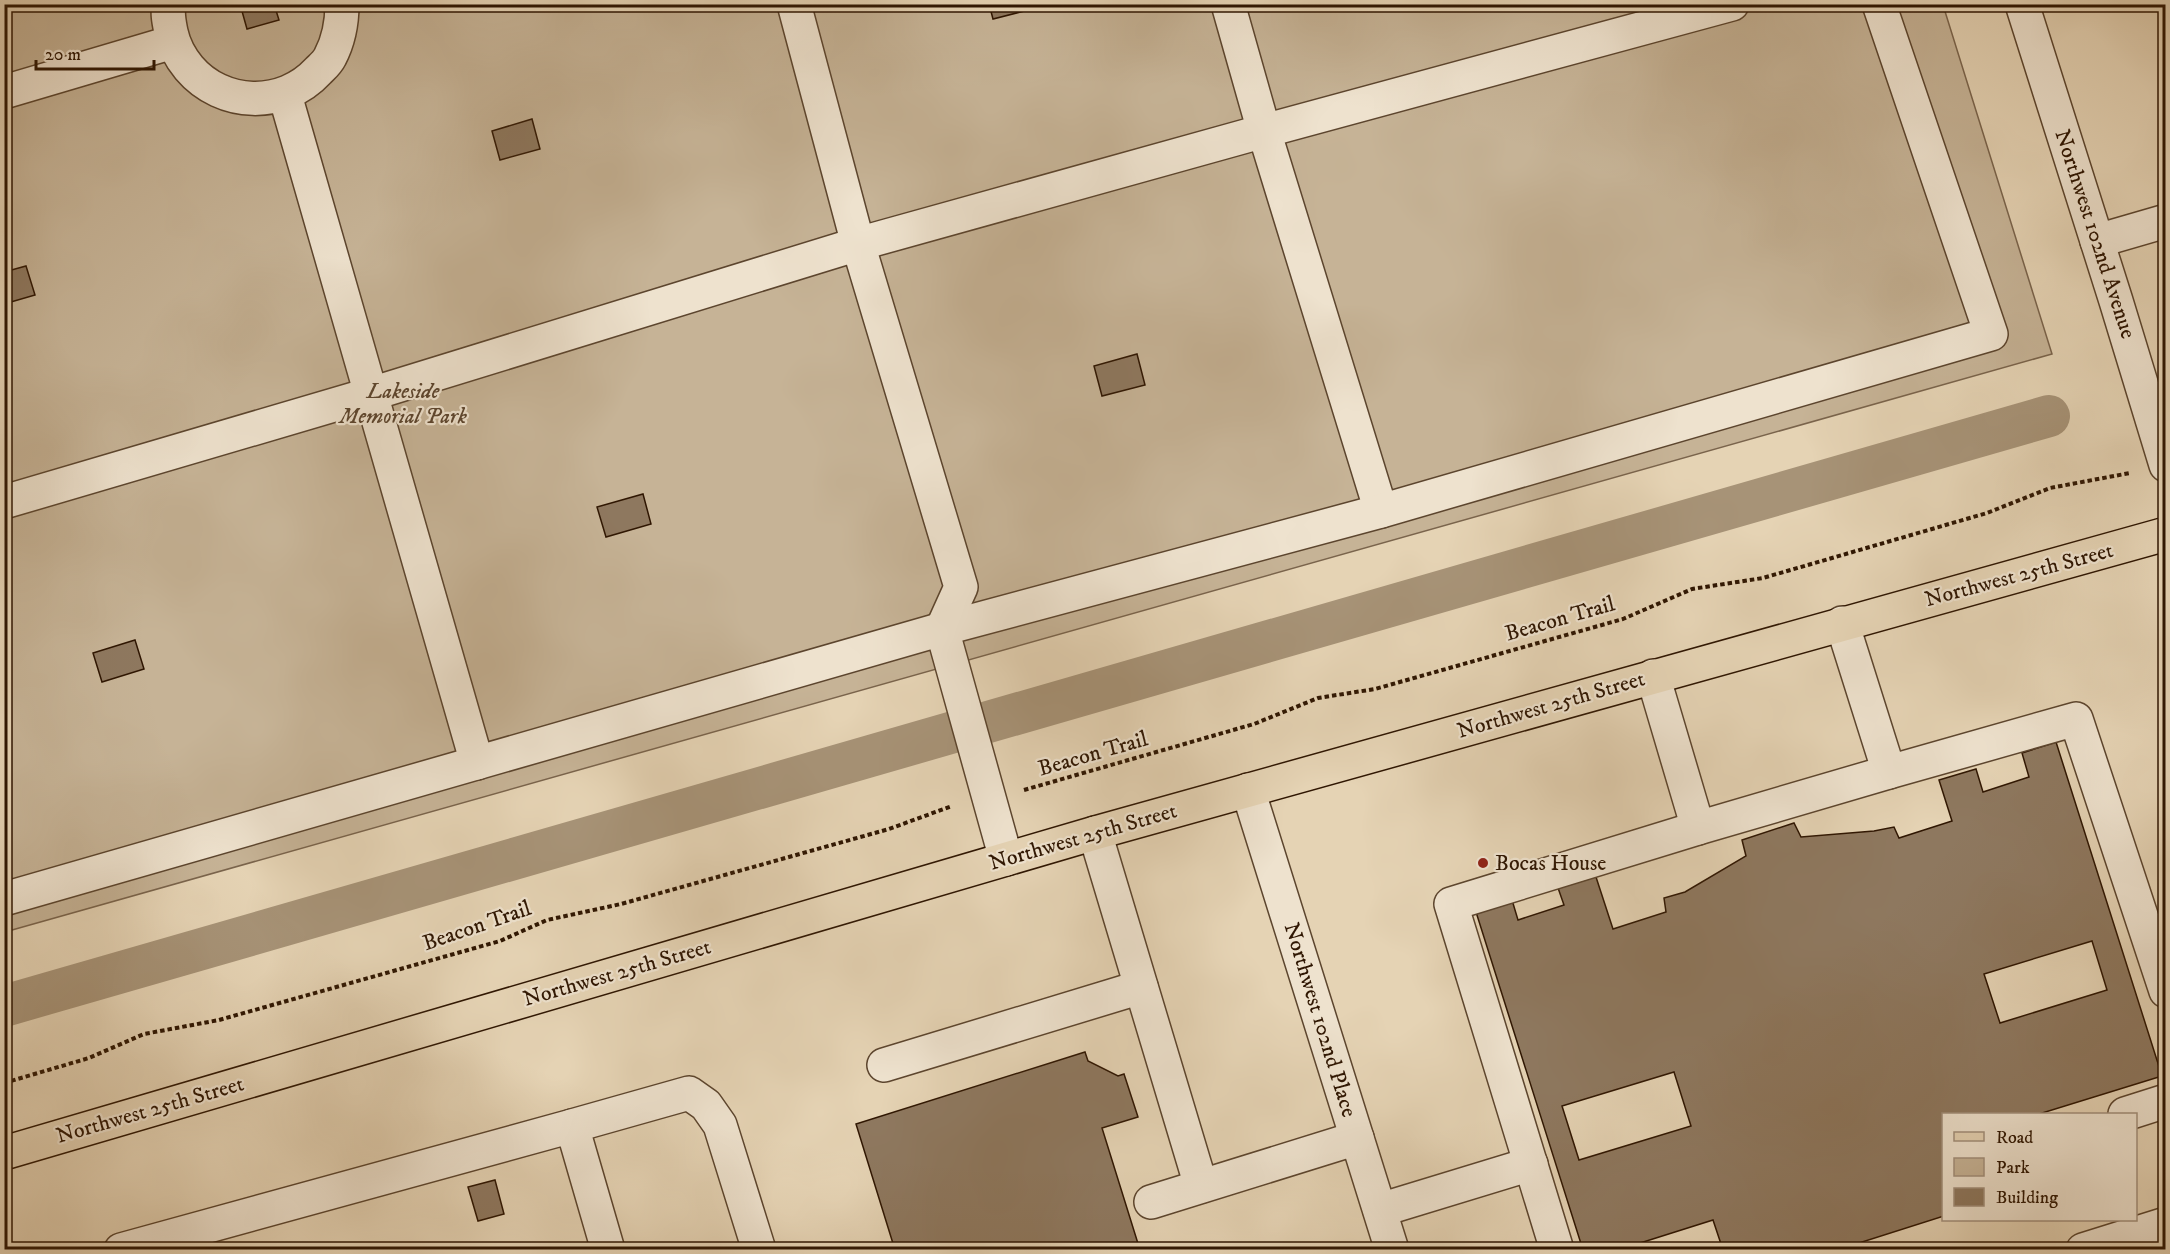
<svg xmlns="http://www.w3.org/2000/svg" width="2170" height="1254" font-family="'IM FELL DW Pica',serif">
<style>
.green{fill:#c6b396;stroke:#7a644c;stroke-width:1.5}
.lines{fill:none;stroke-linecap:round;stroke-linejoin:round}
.canal{stroke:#a79377;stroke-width:42}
.building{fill:#8e785f;stroke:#2f1602;stroke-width:1.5;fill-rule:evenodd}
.minor-casing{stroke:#5c452e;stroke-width:36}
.major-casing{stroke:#2f1602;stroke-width:36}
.path{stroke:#2f1602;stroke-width:4;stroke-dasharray:4.5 3;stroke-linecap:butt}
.minor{stroke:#eee2ce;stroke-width:33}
.major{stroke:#e5d3b4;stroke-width:33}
.poi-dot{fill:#8f2418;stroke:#eee2ce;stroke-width:2}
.labels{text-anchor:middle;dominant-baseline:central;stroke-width:4.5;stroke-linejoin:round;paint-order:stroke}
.street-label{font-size:22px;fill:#2f1602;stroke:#eee2ce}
.park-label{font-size:22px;font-style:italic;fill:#5c452e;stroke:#eee2ce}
.poi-label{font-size:22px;fill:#2f1602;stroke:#eee2ce;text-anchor:start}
</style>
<rect width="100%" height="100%" fill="#e5d3b4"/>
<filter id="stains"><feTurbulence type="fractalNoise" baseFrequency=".00333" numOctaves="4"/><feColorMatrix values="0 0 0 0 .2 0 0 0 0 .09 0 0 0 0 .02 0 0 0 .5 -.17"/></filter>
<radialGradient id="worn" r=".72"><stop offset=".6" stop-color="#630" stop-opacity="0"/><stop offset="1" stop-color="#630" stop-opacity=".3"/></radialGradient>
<polygon class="green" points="5,5 1943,5 2052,354 5,932"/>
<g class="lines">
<polyline class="canal" points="4,1006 2049,416"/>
</g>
<g class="building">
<polygon points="240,4 274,4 279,20 247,29"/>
<polygon points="989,4 1035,4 1036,8 993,19"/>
<polygon points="532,119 540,149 500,160 492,131"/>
<polygon points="26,266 35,295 4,304 4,272"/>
<polygon points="1137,354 1145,385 1102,396 1094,366"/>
<polygon points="643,494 651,524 606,537 597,507"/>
<polygon points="135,640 144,669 102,682 93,653"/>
<path d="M2056,742l106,334 -123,38h-95v102l-107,34h-114l-10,-30 -95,30h-35l-107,-338 36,-12 6,20 46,-15 -7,-20 38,-11 18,55 53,-17 -2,-14 21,-6 61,-36 -4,-16 52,-17 7,14 73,-6 20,-4 5,11 53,-17 -13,-41 37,-11 7,23 46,-15 -7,-24zM2092,941l15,49 -107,33 -16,-49zM1674,1072l17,54 -112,34 -17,-54z"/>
<polygon points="1085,1052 1088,1061 1118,1076 1124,1074 1138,1117 1102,1128 1140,1250 895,1250 856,1124"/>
<polygon points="495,1180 504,1214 478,1221 468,1187"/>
</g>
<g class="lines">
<g class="minor-casing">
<g id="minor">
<path d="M169,4c-2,10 0,18 2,28 3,14 8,24 18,36 33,39 94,41 129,3 4,-4 9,-8 12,-14 9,-17 12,-34 12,-53"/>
<polyline points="794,4 858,244 961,587 942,629 1006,859"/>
<polyline points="1228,4 1264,131 1381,511"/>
<polyline points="2022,4 2116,301 2166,465"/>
<polyline points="4,92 173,42"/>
<polyline points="285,95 477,763"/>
<polyline points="2097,241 2166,221"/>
<polyline points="4,502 371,394 858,244 1264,131 1732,4"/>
<polyline points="1842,623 1889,772 2076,719 2166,991"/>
<polyline points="1653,676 1698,828 1889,772"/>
<polyline points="1248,790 1392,1250"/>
<polyline points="1095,833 1201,1186"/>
<polyline points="4,899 942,629 1381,511 1991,334 1879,4"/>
<polyline points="884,1065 1141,987"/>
<polyline points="2125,1114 2166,1101"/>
<polyline points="572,1126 689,1093 706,1105 720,1125 759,1250"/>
<polyline points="1151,1202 1357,1138"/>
<polyline points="1380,1210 1531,1164"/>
<polyline points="121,1250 572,1126 608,1250"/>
<polyline points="1557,1250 1451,904 1698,828"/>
<polyline points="2083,1250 2166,1224"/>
</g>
</g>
<g class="major-casing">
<polyline id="major" points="4,1153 1095,833 2166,534"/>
</g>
<g class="path">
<polyline points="1024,790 1254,724 1318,698 1375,689 1623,619 1692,589 1763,578 1987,513 2050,488 2130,473"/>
<polyline points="4,1083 89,1058 144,1034 219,1020 500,941 547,920 621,904 889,829 952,806"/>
</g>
<use href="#minor" class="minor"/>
<use href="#major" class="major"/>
</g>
<circle class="poi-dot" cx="1483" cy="863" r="6"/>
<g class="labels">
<g class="street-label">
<text transform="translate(2095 234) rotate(72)">Northwest 102nd Avenue</text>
<text transform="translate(2019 575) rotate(-15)">Northwest 25th Street</text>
<text transform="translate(1560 619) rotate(-16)">Beacon Trail</text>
<text transform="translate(1551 705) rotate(-16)">Northwest 25th Street</text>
<text transform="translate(1093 754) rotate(-16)">Beacon Trail</text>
<text transform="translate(1083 837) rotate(-16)">Northwest 25th Street</text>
<text transform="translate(477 926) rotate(-19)">Beacon Trail</text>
<text transform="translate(617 973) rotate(-16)">Northwest 25th Street</text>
<text transform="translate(1320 1020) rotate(73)">Northwest 102nd Place</text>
<text transform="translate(150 1110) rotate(-16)">Northwest 25th Street</text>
</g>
<g class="park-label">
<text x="403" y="391">Lakeside<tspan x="403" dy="25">Memorial Park</tspan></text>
</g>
<g class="poi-label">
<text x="1495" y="863">Bocas House</text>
</g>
</g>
<rect width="2170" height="1254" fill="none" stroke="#e5d3b4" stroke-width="24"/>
<rect x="6" y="6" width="2158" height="1242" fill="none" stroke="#2f1602" stroke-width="3"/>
<rect x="12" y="12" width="2146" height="1230" fill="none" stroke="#2f1602" stroke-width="1.5"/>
<rect x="1942" y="1113" width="195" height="108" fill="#eee2ce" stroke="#a2907c" stroke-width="1.5"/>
<rect x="1954" y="1132" width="30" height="9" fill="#e5d3b4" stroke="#a2907c" stroke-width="1.5"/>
<text x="1996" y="1143" font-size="18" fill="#2f1602">Road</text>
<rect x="1954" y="1158" width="30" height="18" fill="#c6b396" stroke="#a2907c" stroke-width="1.5"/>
<text x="1996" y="1173" font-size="18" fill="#2f1602">Park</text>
<rect x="1954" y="1188" width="30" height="18" fill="#8e785f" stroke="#a2907c" stroke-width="1.5"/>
<text x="1996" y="1203" font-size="18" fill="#2f1602">Building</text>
<path d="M36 60v9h118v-9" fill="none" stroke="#2f1602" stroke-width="3"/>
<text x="45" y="60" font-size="18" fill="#2f1602" stroke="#eee2ce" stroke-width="4.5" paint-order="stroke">20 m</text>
<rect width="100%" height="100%" filter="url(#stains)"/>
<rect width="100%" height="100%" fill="url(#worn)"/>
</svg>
